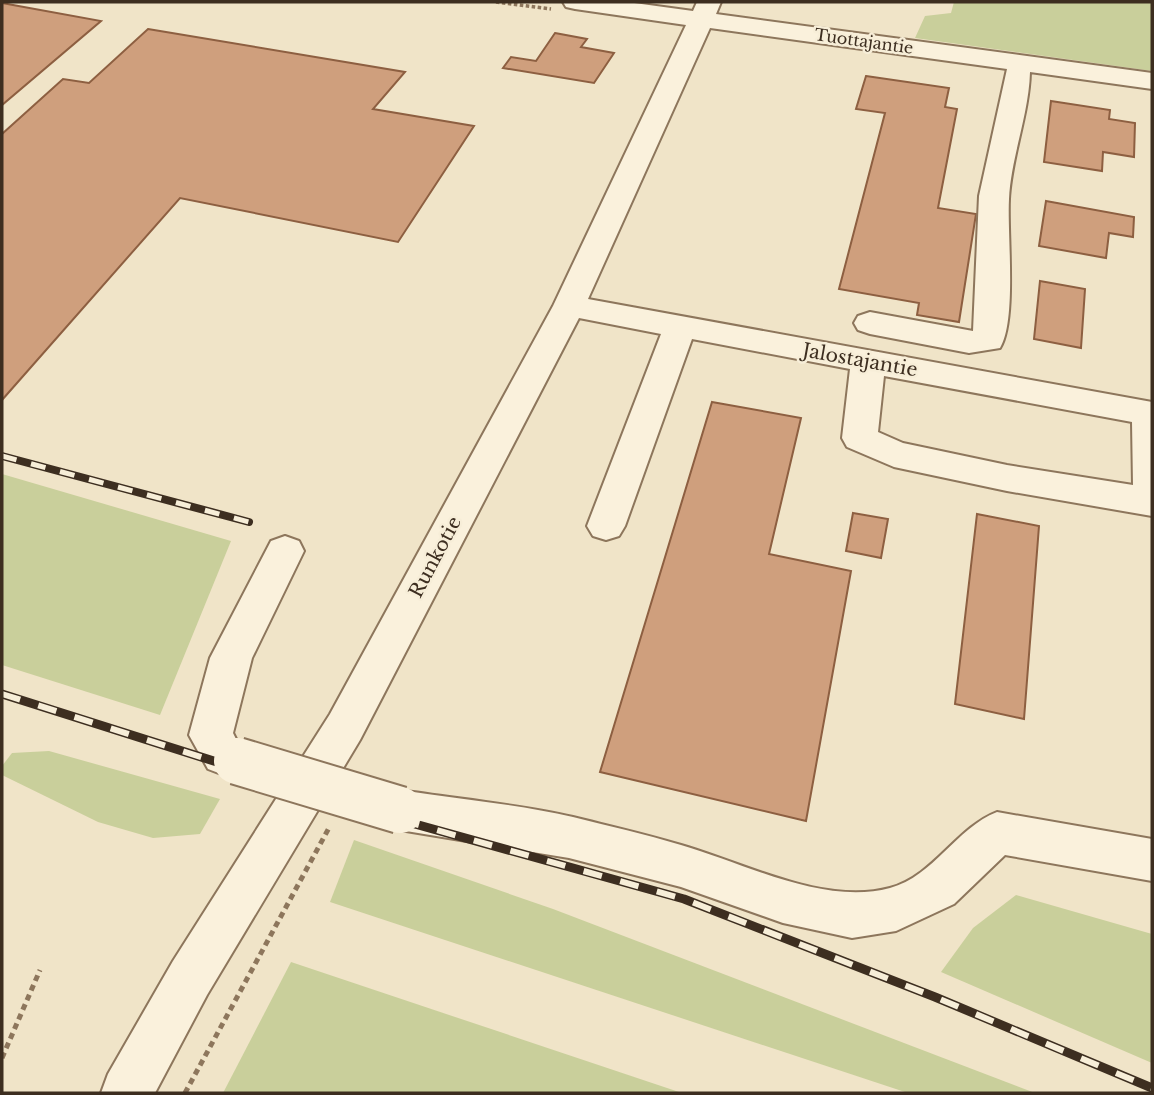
<svg xmlns="http://www.w3.org/2000/svg" width="1154" height="1095" font-family="'Libre Baskerville',serif">
<style>
.green{fill:#c9cf9b}
.building{fill:#cf9f7d;stroke:#8d5f41;stroke-width:2}
.lines{fill:none;stroke-linecap:round;stroke-linejoin:round}
.minor-casing{stroke:#8d765c;stroke-width:4}
.path-far1{stroke:#8d765c;stroke-width:3.5;stroke-dasharray:3.5 2.5;stroke-linecap:butt}
.path{stroke:#8d765c;stroke-width:5;stroke-dasharray:6 4.5;stroke-linecap:butt}
.minor{fill:#faf1dc;fill-rule:evenodd}
.rail-far1-casing{stroke:#3d2e20;stroke-width:8}
.rail-casing{stroke:#3d2e20;stroke-width:9}
.rail-far1{stroke:#f7eed8;stroke-width:5;stroke-dasharray:15;stroke-linecap:butt}
.rail{stroke:#f7eed8;stroke-width:6;stroke-dasharray:19;stroke-linecap:butt}
.minor-bridge-casing{stroke:#8d765c;stroke-width:50;stroke-linecap:butt}
.minor-bridge{stroke:#faf1dc;stroke-width:46}
.labels{text-anchor:middle;dominant-baseline:central;stroke-width:5;stroke-linejoin:round;paint-order:stroke}
.far-street-label{font-size:16px;fill:#3d2e20;stroke:#f7eed8}
.street-label{font-size:19px;fill:#3d2e20;stroke:#f7eed8}
</style>
<rect width="100%" height="100%" fill="#f0e4c8"/>
<g class="green">
<polygon points="954,2 1152,2 1152,71 915,38 925,16 951,13"/>
<polygon points="2,474 231,541 160,715 2,665"/>
<polygon points="49,751 220,799 200,834 153,838 98,822 2,775 2,766 12,753"/>
<polygon points="354,840 553,909 1035,1093 908,1093 330,902"/>
<polygon points="1016,895 1152,934 1152,1063 941,972 973,928"/>
<polygon points="291,962 682,1093 223,1093"/>
</g>
<g class="building">
<polygon points="2,3 101,21 2,105"/>
<polygon points="148,29 405,72 373,109 474,126 398,242 180,198 2,400 2,134 63,79 89,83"/>
<polygon points="555,33 587,39 581,47 614,53 594,83 503,68 511,57 536,61"/>
<polygon points="866,76 949,88 945,107 957,109 938,208 976,214 959,322 917,315 919,303 839,289 885,113 856,109"/>
<polygon points="1051,101 1110,110 1109,119 1135,123 1134,157 1103,152 1102,171 1044,162"/>
<polygon points="1046,201 1134,217 1133,237 1109,233 1106,258 1039,246"/>
<polygon points="1040,281 1085,289 1081,348 1034,339"/>
<polygon points="712,402 801,418 769,554 851,571 806,821 600,772"/>
<polygon points="853,513 888,519 881,558 846,551"/>
<polygon points="977,514 1039,526 1024,719 955,704"/>
</g>
<g class="lines">
<g class="minor-casing">
<g id="minor">
<path d="M563,2h64l66,9 4,-9h24l-5,12 436,59v16l-122,-17c-1,42 -19,85 -21,127 -2,35 8,121 -9,149l-31,5 -99,-19 -12,-4 -4,-7 4,-7 12,-4 103,19 6,-135 28,-127 -297,-41 -122,271 564,103v114l-145,-25 -113,-24 -47,-20 -5,-9 8,-69 -158,-30 -67,187 -6,10 -13,4 -13,-4 -6,-10 74,-192 -82,-16 -219,422 -153,255 -52,98h-54l7,-19 65,-113 157,-247 223,-408 133,-281 -111,-16 -9,-2zM884,376l248,46 1,63 -126,-20 -104,-22 -25,-11z"/>
<polygon points="285,536 299,541 304,551 252,658 233,733 238,743 253,748 259,761 253,774 237,780 208,769 189,735 210,658 271,541"/>
<path d="M400,790c57,9 117,14 173,27 36,9 72,17 108,28 63,18 143,61 209,43 44,-12 66,-60 107,-76l155,27v42l-147,-26 -51,49 -58,27 -44,7 -69,-15 -102,-36 -112,-29 -169,-28 -16,-6 -7,-14 7,-14z"/>
</g>
</g>
<polyline class="path-far1" points="496,2 551,9"/>
<g class="path">
<polyline points="2,1058 40,970"/>
<polyline points="185,1093 330,826"/>
</g>
<use href="#minor" class="minor"/>
<g class="rail-far1-casing">
<polyline id="rail-far1" points="2,456 249,522"/>
</g>
<g class="rail-casing">
<polyline id="rail" points="2,694 397,819 684,899 935,997 1152,1088"/>
</g>
<use href="#rail-far1" class="rail-far1"/>
<use href="#rail" class="rail"/>
<g class="minor-bridge-casing">
<polyline id="minor-bridge" points="237,761 400,810"/>
</g>
<use href="#minor-bridge" class="minor-bridge"/>
</g>
<g class="labels">
<g class="far-street-label">
<text transform="translate(864 41) rotate(8)">Tuottajantie</text>
</g>
<g class="street-label">
<text transform="translate(860 360) rotate(10)">Jalostajantie</text>
<text transform="translate(435 557) rotate(-62)">Runkotie</text>
</g>
</g>
<rect width="1154" height="1095" fill="none" stroke="#3d2e20" stroke-width="7"/>
</svg>
